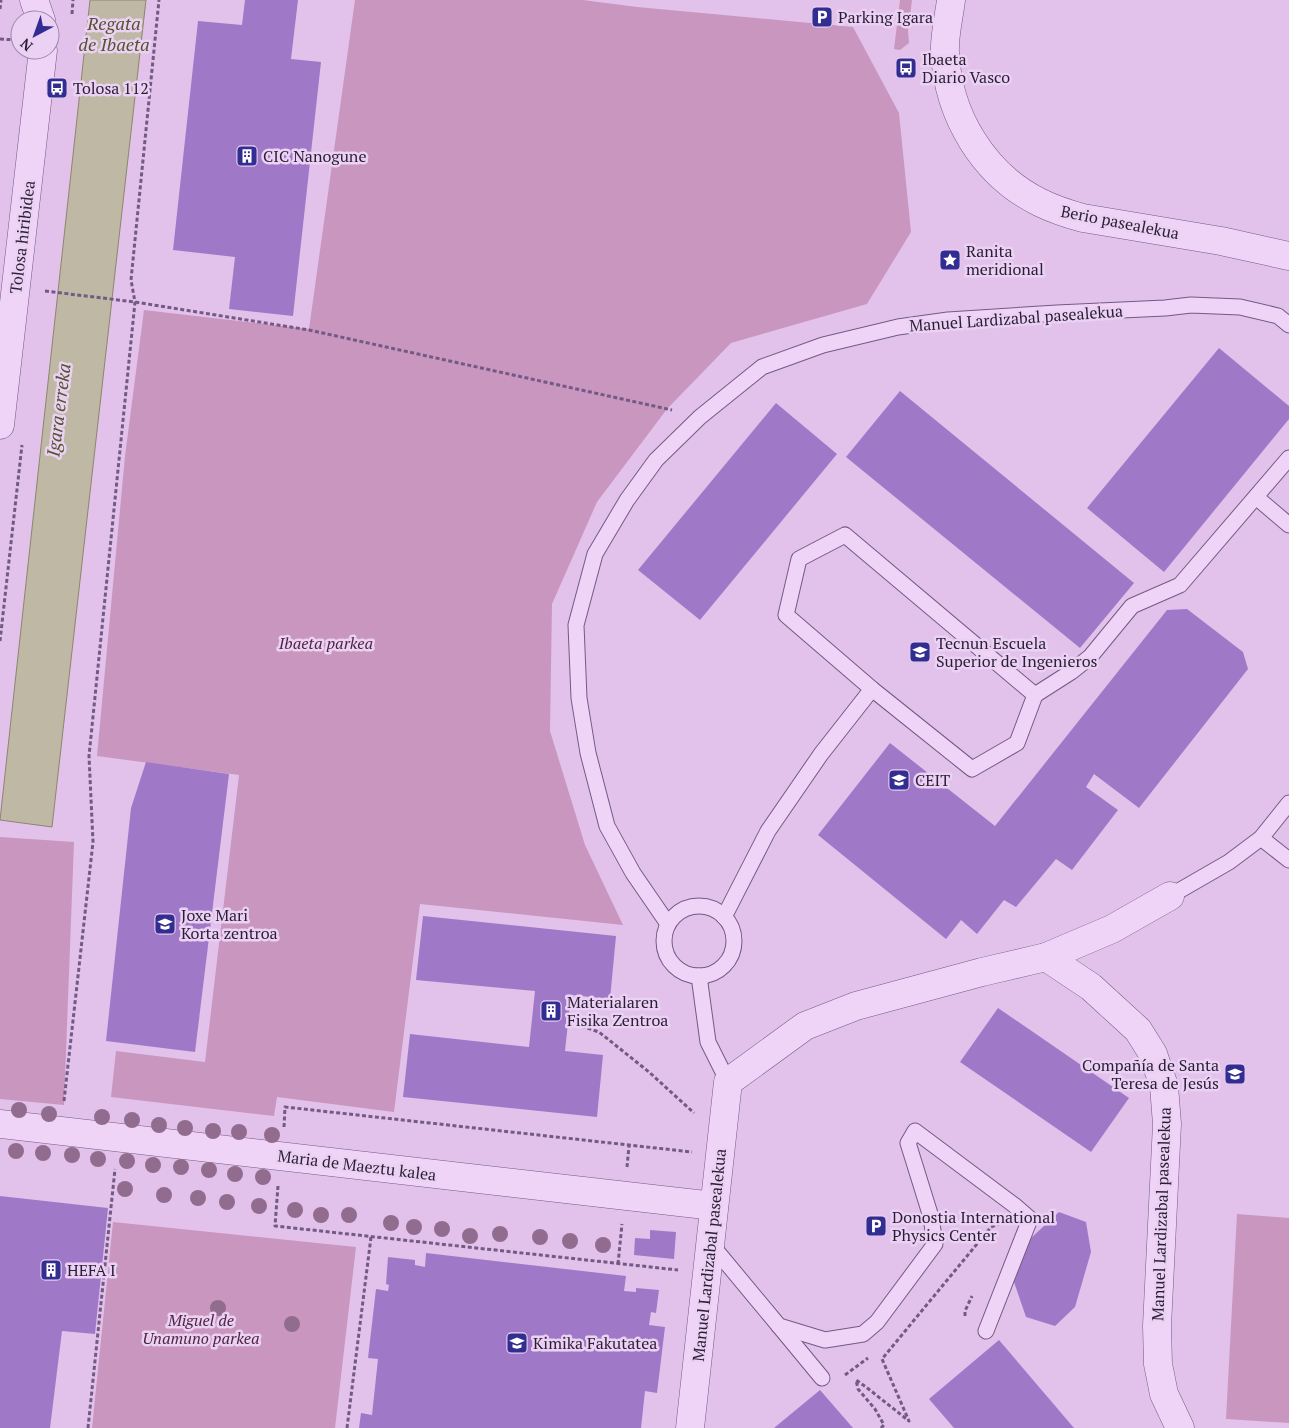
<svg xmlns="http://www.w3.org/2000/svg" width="1289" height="1428" font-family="'PT Serif',serif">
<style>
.green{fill:#c996c0}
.water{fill:#beb8a4;stroke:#8c866c}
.building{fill:#9f79c8}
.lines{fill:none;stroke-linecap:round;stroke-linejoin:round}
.service-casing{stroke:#735a84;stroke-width:17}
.minor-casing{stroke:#735a84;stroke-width:29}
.path{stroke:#735a84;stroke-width:3;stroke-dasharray:4 2.5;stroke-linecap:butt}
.service{stroke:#efd4f7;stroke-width:15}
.minor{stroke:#efd4f7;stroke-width:28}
.tree{fill:#926c8f}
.labels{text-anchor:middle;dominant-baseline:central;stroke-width:5;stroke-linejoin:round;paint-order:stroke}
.poi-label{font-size:16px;fill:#2a1e35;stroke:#ebd1f3;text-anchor:start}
.street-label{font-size:16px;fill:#2a1e35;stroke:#ebd1f3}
.park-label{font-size:16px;font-style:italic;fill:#502543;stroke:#ebd1f3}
.water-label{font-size:18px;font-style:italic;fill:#54542d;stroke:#ebd1f3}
</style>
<rect width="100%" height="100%" fill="#e2c2eb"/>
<g class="green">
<polygon points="355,0 583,0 637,7 853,27 899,113 911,232 867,304 731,343 667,409 597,502 552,604 550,731 585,845 623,925 420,904 394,1112 277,1097 274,1116 111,1097 116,1051 205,1062 239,775 97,756 125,456 144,310 309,329"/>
<polygon points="900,0 912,0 908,31 909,43 900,50 894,49"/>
<polygon points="0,837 74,842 64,1105 0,1099"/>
<polygon points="1237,1214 1289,1218 1289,1423 1226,1419"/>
<polygon points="113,1222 356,1247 335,1428 92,1428"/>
</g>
<polygon class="water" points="90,0 146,0 52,827 0,820"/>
<g class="building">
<polygon points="245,0 298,0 291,59 321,62 293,316 229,309 235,257 173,250 198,21 242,25"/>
<polygon points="1219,348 1289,406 1289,419 1164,572 1087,508"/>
<polygon points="900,391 1134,583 1080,648 846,457"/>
<polygon points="776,403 837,454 700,620 638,570"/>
<polygon points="1187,609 1243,652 1248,669 1139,808 1094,774 1086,787 1118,810 1072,870 1056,859 1016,907 1004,900 977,934 961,920 946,939 818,835 890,743 995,826 1167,610"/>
<polygon points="146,762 229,774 195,1052 106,1041 131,808"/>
<polygon points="423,916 616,936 610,999 571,995 565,1051 603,1055 597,1117 403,1097 410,1034 529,1047 535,991 416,980"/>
<polygon points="998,1008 1129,1098 1091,1152 960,1062"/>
<polygon points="0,1196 108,1208 95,1334 62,1331 50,1428 0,1428"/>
<polygon points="1059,1212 1086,1222 1091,1252 1075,1307 1055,1326 1026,1317 1014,1282 1030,1239"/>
<polygon points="650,1230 676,1232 674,1259 634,1255 635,1238 650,1239"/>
<polygon points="426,1253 626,1276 624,1291 636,1292 636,1288 659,1290 656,1313 651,1312 649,1325 665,1327 657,1393 645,1391 641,1428 359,1428 361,1413 372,1415 378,1359 368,1358 376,1289 388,1291 389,1285 386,1284 388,1257 415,1260 415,1265 425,1267"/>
<polygon points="999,1340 1074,1428 954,1428 929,1399"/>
<polygon points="820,1390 853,1428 774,1428"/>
</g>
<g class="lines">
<g class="service-casing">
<g id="service">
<polyline points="1256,497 1289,525"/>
<polygon points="845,535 1035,695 1017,743 972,769 872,689 786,615 799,559"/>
<polyline points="1035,695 1071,672 1090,657 1132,606 1180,585 1289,458"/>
<polyline points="1261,838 1289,860"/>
<polyline points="1170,896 1229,862 1261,838 1289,803"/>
<circle cx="699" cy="941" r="35"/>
<polyline points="724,917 768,831 821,754 872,689"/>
<polyline points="668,924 633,873 607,826 588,753 579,698 576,625 595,554 627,500 656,460 700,417 762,367 823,345 898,327 948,320 1057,313 1165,308 1191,305 1240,307 1278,316 1289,325"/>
<polyline points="699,976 708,1042 728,1082"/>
<polyline points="710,1243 779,1326 825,1340 863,1334 877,1322 935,1244 931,1217 908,1143 915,1131 1014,1205 1030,1219 986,1331"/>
<polyline points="779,1326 822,1378"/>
</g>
</g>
<g class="minor-casing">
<g id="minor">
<polyline points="34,0 41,20"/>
<path d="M951,0c-2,17 -7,36 -6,53 3,62 38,121 94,149 14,7 29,12 44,16l138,23 68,15"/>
<polyline points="0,425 43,50"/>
<polyline points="1046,957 1091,987 1138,1030 1153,1054 1164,1086 1167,1124 1157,1326 1158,1364 1164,1394 1180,1428"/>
<polyline points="0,1124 714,1206"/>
<polyline points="690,1428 728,1082 805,1026 856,1006 982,972 1046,957 1112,929 1170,896"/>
</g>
</g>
<g class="path">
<polyline points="0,9 1,0"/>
<polyline points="72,14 73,0"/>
<polyline points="0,39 17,40"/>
<polyline points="45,291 135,302 309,330 672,410"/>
<polyline points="0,641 22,445"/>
<polyline points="569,1022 599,1032 649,1072 694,1113"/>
<polyline points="64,1101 93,842 89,756 135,302 131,280 159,0"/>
<polyline points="284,1127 285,1107 692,1152"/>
<polyline points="627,1167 629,1146"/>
<polyline points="278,1186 275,1226 678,1270"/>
<polyline points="618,1264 622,1224"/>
<polyline points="965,1316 965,1311 972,1296"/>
<polyline points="845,1375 868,1358"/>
<polyline points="88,1428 115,1169"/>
<polyline points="347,1428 371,1237"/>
<polyline points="881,1428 884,1425 875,1409 858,1389 856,1380 866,1387 909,1421 882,1359 991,1227 999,1224"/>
</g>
<use href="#service" class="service"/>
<use href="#minor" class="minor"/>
</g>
<g class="tree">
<circle cx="19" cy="1110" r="8"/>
<circle cx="49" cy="1114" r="8"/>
<circle cx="102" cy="1117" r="8"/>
<circle cx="132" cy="1120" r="8"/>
<circle cx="159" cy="1125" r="8"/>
<circle cx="185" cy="1128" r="8"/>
<circle cx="213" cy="1131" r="8"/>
<circle cx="239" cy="1132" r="8"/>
<circle cx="272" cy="1135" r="8"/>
<circle cx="16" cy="1151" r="8"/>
<circle cx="43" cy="1153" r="8"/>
<circle cx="72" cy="1155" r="8"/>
<circle cx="98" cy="1159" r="8"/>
<circle cx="127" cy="1161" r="8"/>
<circle cx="153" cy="1165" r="8"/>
<circle cx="181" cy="1167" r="8"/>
<circle cx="209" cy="1170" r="8"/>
<circle cx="235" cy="1174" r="8"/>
<circle cx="263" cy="1177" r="8"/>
<circle cx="125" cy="1189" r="8"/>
<circle cx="164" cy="1195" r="8"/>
<circle cx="198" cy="1198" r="8"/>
<circle cx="227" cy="1202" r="8"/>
<circle cx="259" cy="1206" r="8"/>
<circle cx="295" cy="1210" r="8"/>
<circle cx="321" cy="1215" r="8"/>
<circle cx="349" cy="1215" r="8"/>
<circle cx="391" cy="1223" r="8"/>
<circle cx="414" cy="1227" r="8"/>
<circle cx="442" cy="1229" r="8"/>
<circle cx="500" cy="1234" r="8"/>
<circle cx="470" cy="1236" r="8"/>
<circle cx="540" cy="1237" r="8"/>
<circle cx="570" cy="1241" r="8"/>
<circle cx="603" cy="1245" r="8"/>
<circle cx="218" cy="1308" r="8"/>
<circle cx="292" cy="1324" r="8"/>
</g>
<defs>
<g id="parking-square" transform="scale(1.125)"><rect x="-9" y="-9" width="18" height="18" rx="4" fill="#322d90" stroke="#ebd1f3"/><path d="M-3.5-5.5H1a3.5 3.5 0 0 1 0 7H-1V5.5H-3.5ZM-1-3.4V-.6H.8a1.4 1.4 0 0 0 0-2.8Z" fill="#fff"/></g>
<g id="bus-square" transform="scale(1.125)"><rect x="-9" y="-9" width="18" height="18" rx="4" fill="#322d90" stroke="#ebd1f3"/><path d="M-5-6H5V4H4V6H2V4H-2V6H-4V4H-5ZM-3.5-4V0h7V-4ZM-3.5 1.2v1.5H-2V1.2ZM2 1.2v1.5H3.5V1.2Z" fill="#fff"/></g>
<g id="building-square" transform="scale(1.125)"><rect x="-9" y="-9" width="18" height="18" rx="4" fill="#322d90" stroke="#ebd1f3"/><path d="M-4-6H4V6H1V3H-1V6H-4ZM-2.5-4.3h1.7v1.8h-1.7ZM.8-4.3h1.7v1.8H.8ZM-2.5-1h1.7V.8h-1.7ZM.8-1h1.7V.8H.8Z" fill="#fff"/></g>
<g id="sight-square" transform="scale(1.125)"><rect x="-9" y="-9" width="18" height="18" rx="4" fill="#322d90" stroke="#ebd1f3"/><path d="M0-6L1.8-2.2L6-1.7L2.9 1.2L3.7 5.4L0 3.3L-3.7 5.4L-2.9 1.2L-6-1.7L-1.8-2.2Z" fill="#fff"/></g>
<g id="university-square" transform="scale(1.125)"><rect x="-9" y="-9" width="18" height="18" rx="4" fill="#322d90" stroke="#ebd1f3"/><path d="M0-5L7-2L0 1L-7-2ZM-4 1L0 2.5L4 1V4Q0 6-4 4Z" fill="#fff"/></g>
<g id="school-square" transform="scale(1.125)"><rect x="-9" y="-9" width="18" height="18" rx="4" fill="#322d90" stroke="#ebd1f3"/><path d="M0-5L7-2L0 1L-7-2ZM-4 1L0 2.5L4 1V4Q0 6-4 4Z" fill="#fff"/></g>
</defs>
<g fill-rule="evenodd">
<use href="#parking-square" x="822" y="17"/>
<use href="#bus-square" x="906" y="68"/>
<use href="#bus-square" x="57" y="88"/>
<use href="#building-square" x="247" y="156"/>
<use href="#sight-square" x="950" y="260"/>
<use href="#university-square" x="920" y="652"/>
<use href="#university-square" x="899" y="780"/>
<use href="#university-square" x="165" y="924"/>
<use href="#building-square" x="551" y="1011"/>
<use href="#school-square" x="1235" y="1074"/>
<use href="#parking-square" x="876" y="1226"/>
<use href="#building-square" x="51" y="1270"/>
<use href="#university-square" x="517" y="1343"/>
</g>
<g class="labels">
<g class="poi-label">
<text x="838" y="17">Parking Igara</text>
<text x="922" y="59">Ibaeta<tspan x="922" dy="18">Diario Vasco</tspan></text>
<text x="73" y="88">Tolosa 112</text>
<text x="263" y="156">CIC Nanogune</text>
<text x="966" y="251">Ranita<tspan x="966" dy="18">meridional</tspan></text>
<text x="936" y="643">Tecnun Escuela<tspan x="936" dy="18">Superior de Ingenieros</tspan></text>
<text x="915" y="780">CEIT</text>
<text x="181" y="915">Joxe Mari<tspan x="181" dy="18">Korta zentroa</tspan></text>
<text x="567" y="1002">Materialaren<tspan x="567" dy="18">Fisika Zentroa</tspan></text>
<text x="1219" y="1065" text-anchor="end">Compañía de Santa<tspan x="1219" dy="18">Teresa de Jesús</tspan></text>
<text x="892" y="1217">Donostia International<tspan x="892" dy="18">Physics Center</tspan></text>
<text x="67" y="1270">HEFA I</text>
<text x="533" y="1343">Kimika Fakutatea</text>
</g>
<g class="street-label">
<text transform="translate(1120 222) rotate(11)">Berio pasealekua</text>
<text transform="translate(22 237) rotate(-83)">Tolosa hiribidea</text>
<text transform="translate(1016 318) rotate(-4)">Manuel Lardizabal pasealekua</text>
<text transform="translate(357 1165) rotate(7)">Maria de Maeztu kalea</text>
<text transform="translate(1161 1214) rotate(-88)">Manuel Lardizabal pasealekua</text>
<text transform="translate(709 1255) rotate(-84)">Manuel Lardizabal pasealekua</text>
</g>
<g class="park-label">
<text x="326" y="643">Ibaeta parkea</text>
<text x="201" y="1320">Miguel de<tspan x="201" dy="18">Unamuno parkea</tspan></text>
</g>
<g class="water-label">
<text x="114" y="23">Regata<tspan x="114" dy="21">de Ibaeta</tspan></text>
<text transform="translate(58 410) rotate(-83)">Igara erreka</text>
</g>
</g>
<g transform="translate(35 35) rotate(221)"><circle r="24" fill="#ebd1f3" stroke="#9e89a7"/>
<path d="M0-4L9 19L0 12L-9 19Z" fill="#322d90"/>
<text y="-8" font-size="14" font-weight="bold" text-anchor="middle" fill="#2a1e35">N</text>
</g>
</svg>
